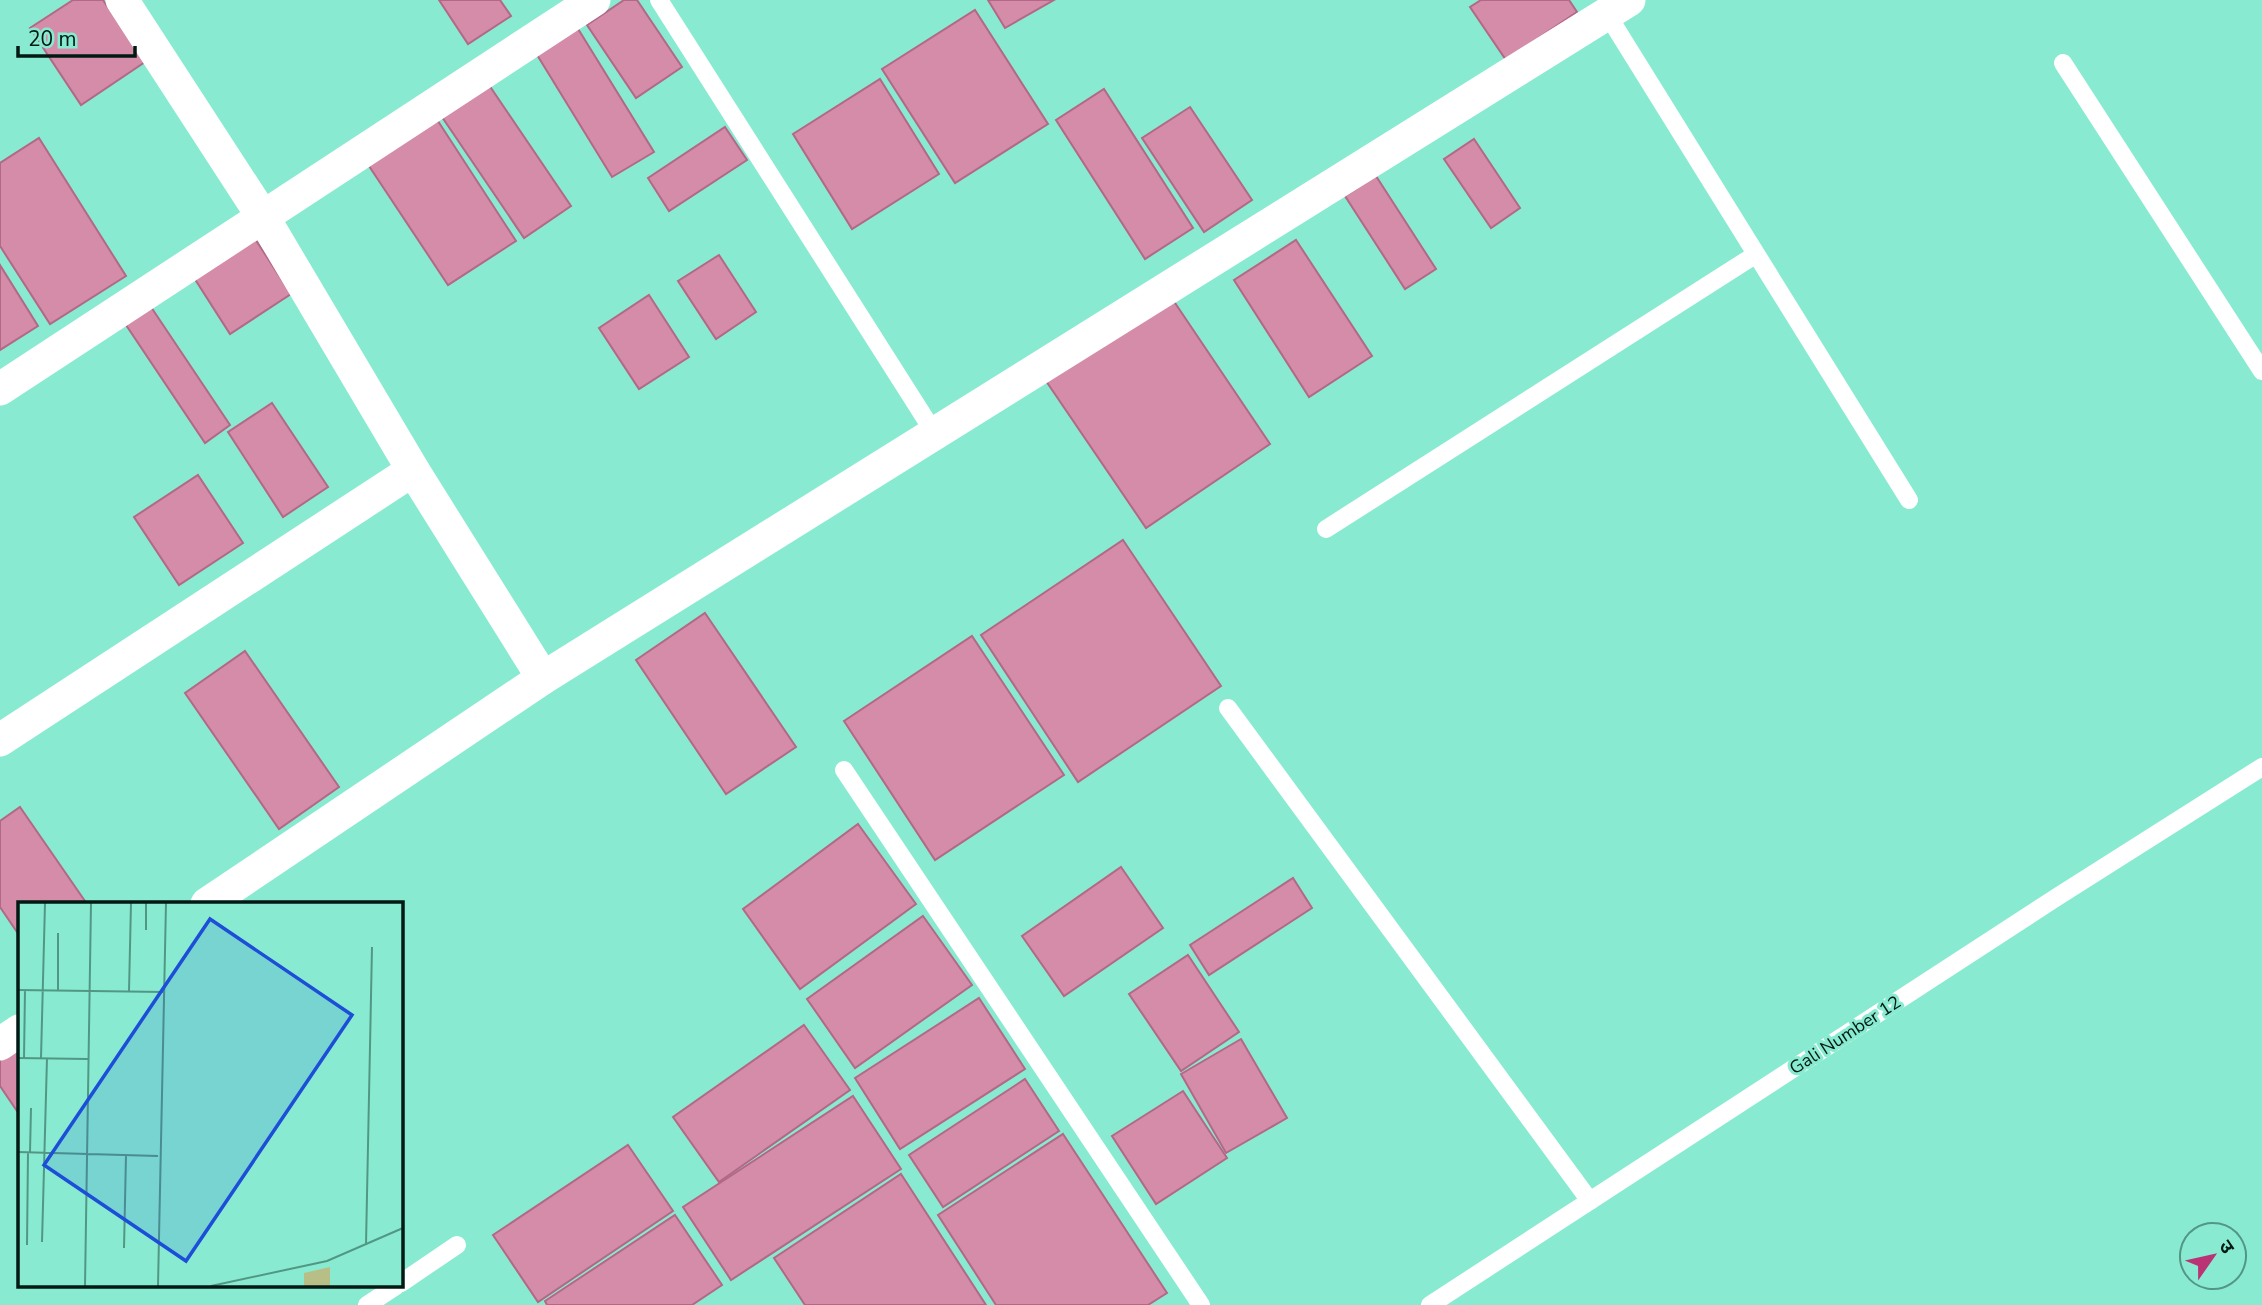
<svg xmlns="http://www.w3.org/2000/svg" width="2262" height="1305" font-family="'Nunito Sans','Noto Sans Devanagari',sans-serif">
<style>
.building{fill:#d48ca8;stroke:#b26886;stroke-width:2}
.lines{fill:none;stroke-linecap:round;stroke-linejoin:round}
.service{stroke:#fff;stroke-width:18}
.minor{stroke:#fff;stroke-width:33}
.labels{text-anchor:middle;dominant-baseline:central;stroke-width:6;stroke-linejoin:round;paint-order:stroke}
.street-label{font-size:18px;fill:#001a13;stroke:#88ebd1}
.inset-road{fill:none;stroke:#529785;stroke-width:2}
.view{fill:#1d4ed8;fill-opacity:0.15;stroke:#1d4ed8;stroke-width:3.5}
.inset-edge{fill:none;stroke:#001a13;stroke-width:3.5}
</style>
<rect width="100%" height="100%" fill="#88ebd1"/>
<g class="building">
<polygon points="73,0 103,0 145,62 81,105 30,28"/>
<polygon points="439,0 500,0 511,16 468,44"/>
<polygon points="624,0 637,0 682,67 636,98 587,25"/>
<polygon points="988,0 1054,0 1005,28"/>
<polygon points="1481,0 1569,0 1577,12 1506,60 1470,7"/>
<polygon points="975,10 1048,124 955,183 882,69"/>
<polygon points="572,19 654,152 612,177 531,45"/>
<polygon points="880,79 939,174 852,229 793,134"/>
<polygon points="487,82 571,206 524,238 440,114"/>
<polygon points="1104,89 1193,228 1145,259 1056,120"/>
<polygon points="1190,107 1252,200 1204,232 1142,138"/>
<polygon points="436,118 516,241 448,285 367,163"/>
<polygon points="725,127 747,160 669,211 648,178"/>
<polygon points="39,138 126,276 50,324 0,246 0,163"/>
<polygon points="1474,139 1520,208 1491,228 1444,159"/>
<polygon points="1376,176 1436,269 1405,289 1345,196"/>
<polygon points="252,234 291,294 230,334 191,273"/>
<polygon points="1296,240 1372,356 1309,397 1234,280"/>
<polygon points="719,255 756,312 716,339 678,281"/>
<polygon points="0,265 38,326 0,350"/>
<polygon points="1169,294 1270,444 1146,528 1044,378"/>
<polygon points="649,295 689,357 639,389 599,328"/>
<polygon points="145,298 230,425 205,443 120,316"/>
<polygon points="272,403 328,487 283,517 228,432"/>
<polygon points="198,475 243,543 179,585 134,517"/>
<polygon points="1123,540 1221,686 1078,782 981,635"/>
<polygon points="705,613 796,747 726,794 636,660"/>
<polygon points="972,636 1064,775 935,860 844,721"/>
<polygon points="245,651 339,787 279,829 185,693"/>
<polygon points="20,807 87,904 19,904 19,935 0,907 0,821"/>
<polygon points="858,824 916,904 800,989 743,909"/>
<polygon points="1121,867 1163,928 1064,996 1022,936"/>
<polygon points="1293,878 1312,908 1209,975 1190,945"/>
<polygon points="923,916 972,985 855,1068 807,999"/>
<polygon points="1188,955 1239,1032 1181,1071 1129,994"/>
<polygon points="979,998 1025,1069 900,1149 855,1078"/>
<polygon points="804,1025 850,1090 719,1182 673,1117"/>
<polygon points="1241,1039 1287,1118 1226,1153 1181,1074"/>
<polygon points="19,1043 19,1114 0,1086 0,1056"/>
<polygon points="1025,1079 1059,1131 943,1207 909,1155"/>
<polygon points="1183,1091 1227,1158 1156,1204 1112,1136"/>
<polygon points="853,1096 901,1169 731,1280 683,1207"/>
<polygon points="1063,1134 1167,1293 1148,1305 996,1305 938,1215"/>
<polygon points="628,1145 673,1211 538,1302 493,1235"/>
<polygon points="901,1174 986,1305 805,1305 774,1258"/>
<polygon points="675,1215 722,1285 692,1305 547,1305 545,1301"/>
</g>
<g class="lines">
<g class="service">
<polyline points="659,0 935,434"/>
<polyline points="1607,14 1909,500"/>
<polyline points="2063,63 2262,371"/>
<polyline points="1326,529 1755,255"/>
<polyline points="1228,708 1590,1201"/>
<polyline points="844,770 1201,1305"/>
<polyline points="401,1283 457,1245"/>
<polyline points="367,1305 396,1286"/>
<polyline points="1430,1305 2057,897 2262,767"/>
</g>
<g class="minor">
<polyline points="122,0 263,217 413,470 543,678"/>
<polyline points="0,389 594,0"/>
<polyline points="0,740 413,470"/>
<polyline points="207,904 543,678 1629,0"/>
<polyline points="0,1044 19,1031"/>
</g>
</g>
<g class="labels">
<g class="street-label">
<text transform="translate(1845 1035) rotate(-33)">Gali Number 12</text>
</g>
</g>
<g transform="translate(18 902)">
<rect width="385" height="385" fill="#88ebd1"/>
<path d="M312,365v19h-26v-13z" fill="#b7bf86"/>
<path class="inset-road" d="M128,28v-27M40,31v58M0,88l146,2M111,89l2,-88M0,156l70,1M6,156l1,-68M23,156l4,-155M0,250l140,4M12,250l1,-44M24,340l5,-184M9,343l1,-93M348,343l6,-298M106,346l2,-93M67,384l6,-383M140,384l8,-383M193,384l116,-25 76,-33"/>
<path class="view" d="M192,17l142,96 -166,246 -142,-96z"/>
<rect width="385" height="385" class="inset-edge"/>
</g>
<g transform="translate(2213 1256) rotate(56)"><circle r="33" fill="#88ebd1" stroke="#529785" stroke-width="2"/>
<path d="M0-5L12 26L0 18L-12 26Z" fill="#b93375"/>
<text y="-10" font-size="19" font-weight="bold" text-anchor="middle" fill="#001a13">उ</text>
</g>
<path d="M18 46v10h117v-10" fill="none" stroke="#001a13" stroke-width="3.5"/>
<text x="28" y="46" font-size="21" fill="#001a13" stroke="#88ebd1" stroke-width="5" paint-order="stroke">20 m</text>
</svg>
